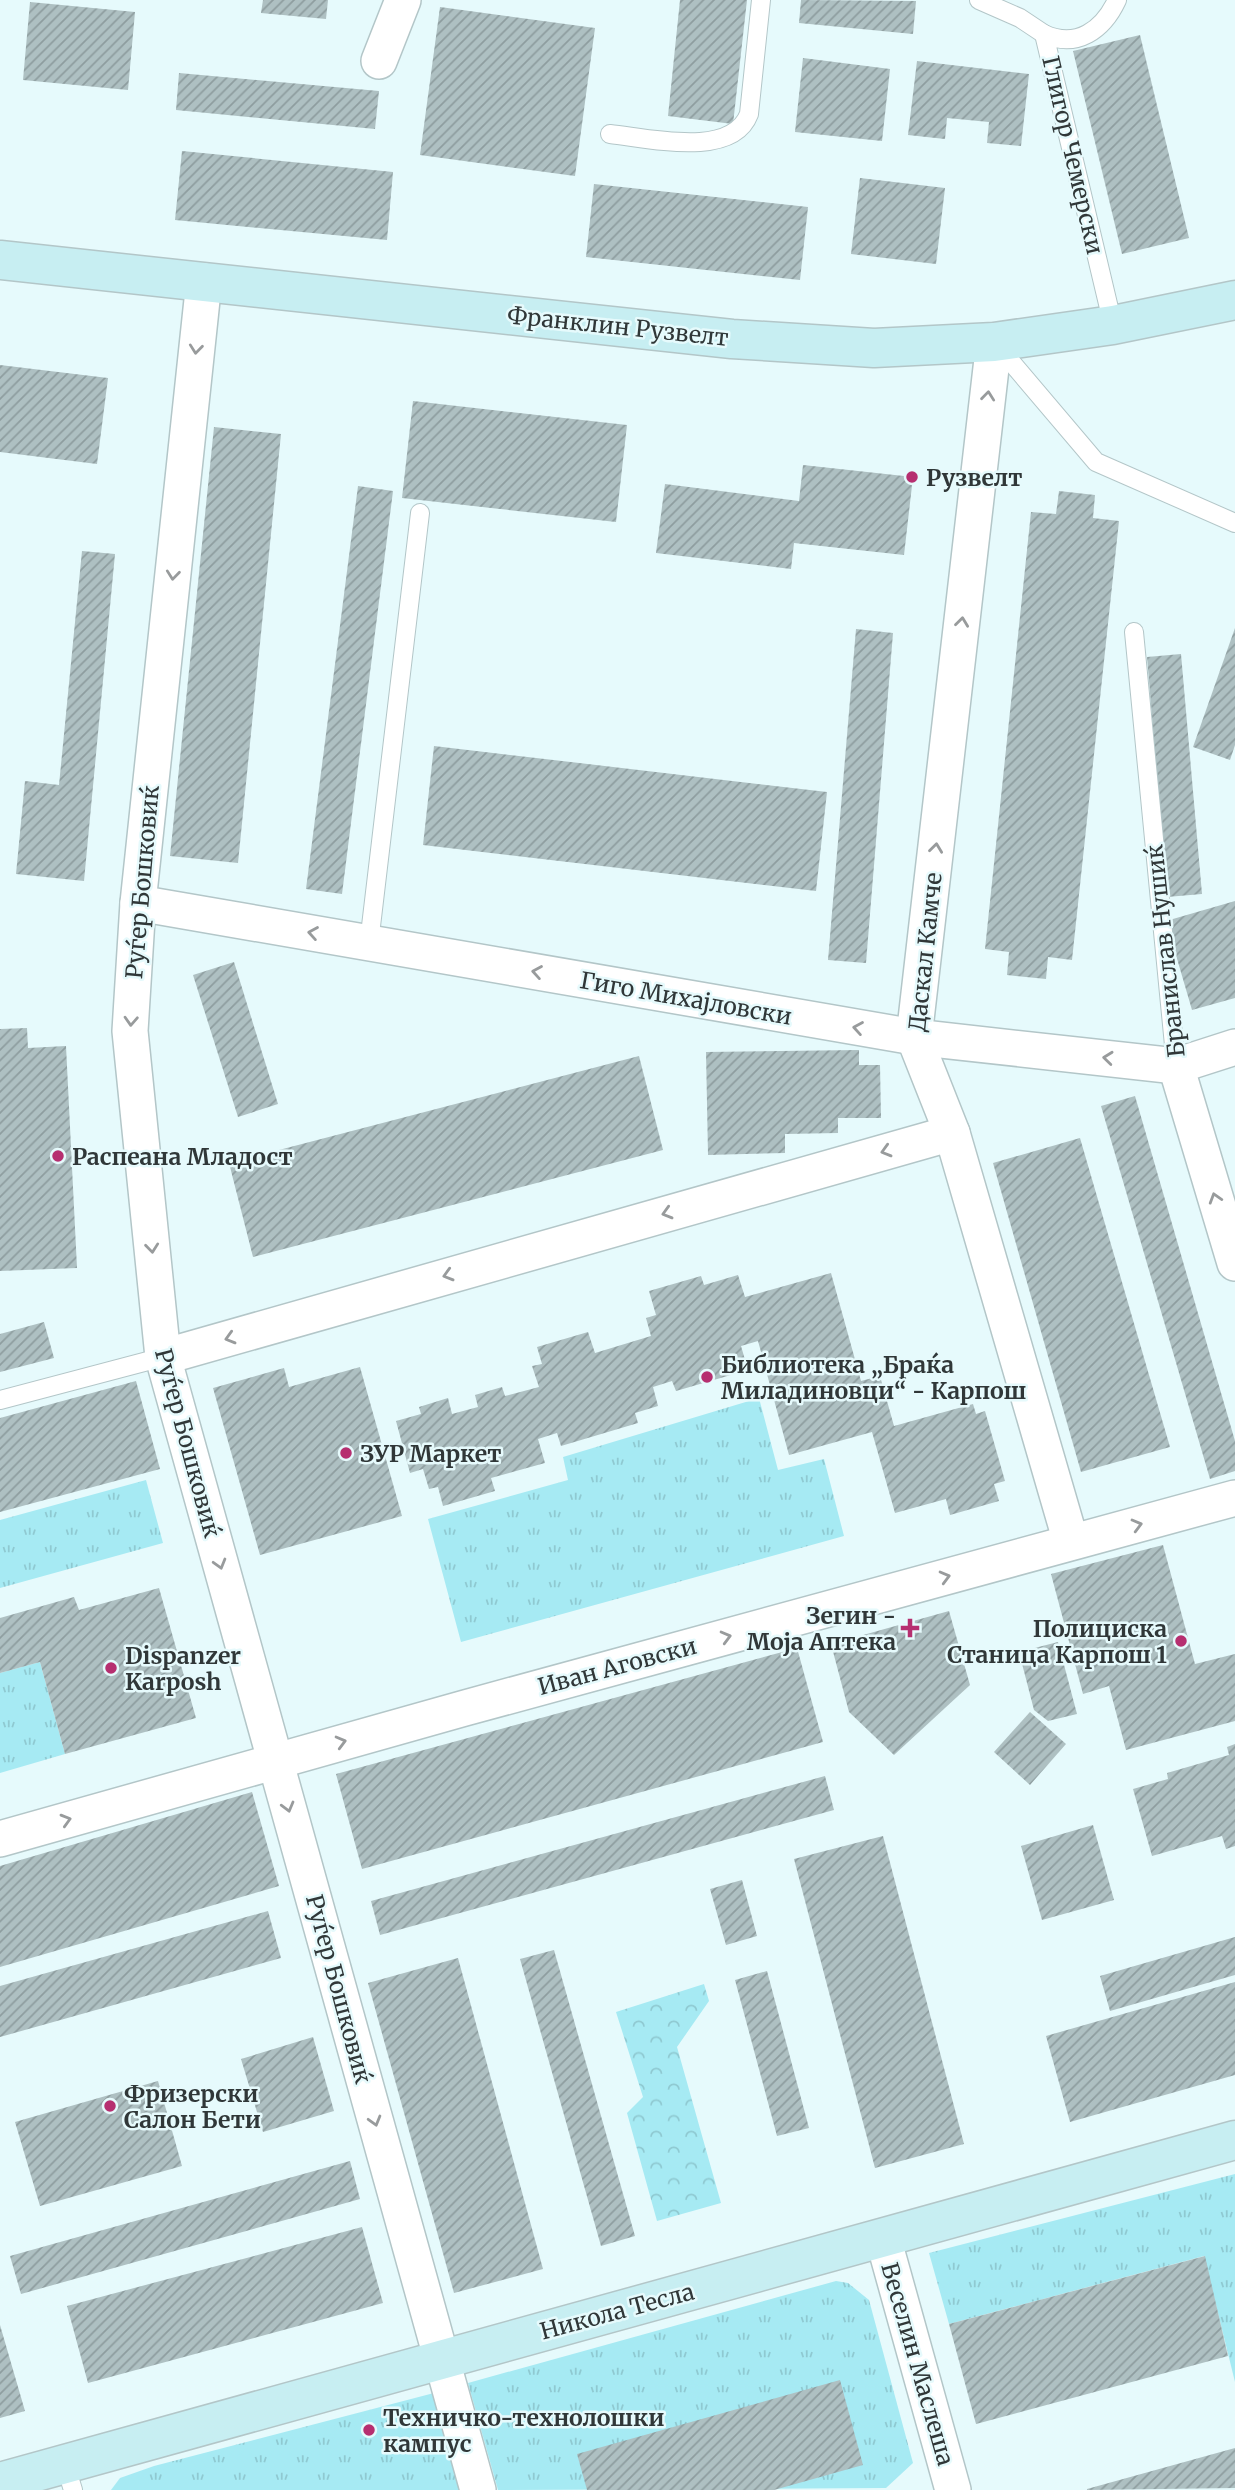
<svg xmlns="http://www.w3.org/2000/svg" width="1235" height="2490" font-family="Merriweather,serif">
<style>
.grass{fill:url(#grass-tufts)}
.park{fill:url(#park-crowns)}
.building{fill:url(#building-hatch)}
.lines{fill:none;stroke-linecap:round;stroke-linejoin:round}
.lane-casing{stroke:#b3c6c8;stroke-width:20}
.street-casing{stroke:#b3c6c8;stroke-width:38}
.secondary-casing{stroke:#b3c6c8;stroke-width:41}
.lane{stroke:#fff;stroke-width:18}
.street{stroke:#fff;stroke-width:35}
.secondary{stroke:#c7eef2;stroke-width:38}
.oneway{stroke:#989b9c}
.poi-dot{fill:#b62f70;stroke:#e6fafc;stroke-width:2.5}
.labels{text-anchor:middle;dominant-baseline:central;stroke-width:5;stroke-linejoin:round;paint-order:stroke}
.street-label{font-size:23px;fill:#303738;stroke:#e6fafc}
.poi-label{font-size:23px;font-weight:bold;fill:#303738;stroke:#e6fafc;text-anchor:start}
</style>
<defs>
<pattern id="grass-tufts" width="24" height="20" patternUnits="userSpaceOnUse" patternTransform="scale(1.75)"><rect width="24" height="20" fill="#a6eaf3"/><path d="M3 7l-1-3M5 7V3M7 7l1-3M15 17l-1-3M17 17v-4M19 17l1-3" fill="none" stroke="#8fc9d1"/></pattern>
<pattern id="park-crowns" width="20" height="18" patternUnits="userSpaceOnUse" patternTransform="scale(1.75)"><rect width="20" height="18" fill="#a6eaf3"/><path d="M2 6a3 3 0 1 1 6 0M12 15a3 3 0 1 1 6 0" fill="none" stroke="#8fc9d1"/></pattern>
<pattern id="building-hatch" width="6" height="6" patternUnits="userSpaceOnUse" patternTransform="scale(1.75)"><rect width="6" height="6" fill="#aec0c2"/><path d="M-1 1l2-2M0 6l6-6M5 7l2-2" fill="none" stroke="#8e9d9f"/></pattern>
</defs>
<rect width="100%" height="100%" fill="#e6fafc"/>
<g class="grass">
<polygon points="759,1398 778,1470 824,1459 844,1536 461,1642 428,1519 568,1480 563,1457"/>
<polygon points="146,1480 163,1543 0,1588 0,1520"/>
<polygon points="40,1662 65,1754 0,1773 0,1673"/>
<polygon points="1235,2174 1235,2382 1204,2256 949,2324 929,2253"/>
<polygon points="836,2281 848,2283 869,2300 913,2463 886,2488 498,2490 468,2383"/>
<polygon points="434,2393 460,2490 111,2490 120,2478 154,2466"/>
</g>
<polygon class="park" points="704,1984 709,2001 677,2047 721,2203 657,2221 627,2113 643,2097 616,2012"/>
<g class="building">
<polygon points="263,0 328,0 326,19 261,13"/>
<polygon points="680,0 747,0 733,124 668,116"/>
<polygon points="801,0 916,1 913,34 799,23"/>
<polygon points="30,2 135,12 128,90 23,80"/>
<polygon points="440,7 595,28 575,176 420,155"/>
<polygon points="1140,35 1189,238 1122,254 1073,51"/>
<polygon points="803,58 890,69 882,141 795,132"/>
<polygon points="917,61 1029,74 1021,146 987,143 989,122 947,118 945,139 908,135"/>
<polygon points="179,73 379,91 375,129 176,110"/>
<polygon points="182,151 393,172 387,240 175,220"/>
<polygon points="860,178 945,188 936,264 851,254"/>
<polygon points="594,184 808,207 800,280 586,257"/>
<polygon points="0,365 108,378 97,464 0,452"/>
<polygon points="413,401 627,425 616,522 402,498"/>
<polygon points="214,427 281,434 238,863 170,856"/>
<polygon points="803,465 913,477 904,555 794,543 791,569 656,553 665,484 799,501"/>
<polygon points="358,486 393,491 342,894 306,889"/>
<polygon points="1059,491 1095,495 1093,518 1119,521 1072,960 1048,957 1046,979 1007,975 1009,952 985,949 1031,512 1056,514"/>
<polygon points="82,551 115,554 84,881 16,874 25,781 59,785"/>
<polygon points="1235,628 1235,745 1230,760 1193,747"/>
<polygon points="856,629 893,633 866,963 828,960"/>
<polygon points="1181,654 1202,894 1167,897 1147,657"/>
<polygon points="434,746 827,792 816,891 423,845"/>
<polygon points="1235,901 1235,998 1192,1010 1166,921"/>
<polygon points="234,962 278,1104 238,1117 193,975"/>
<polygon points="27,1028 28,1048 66,1046 77,1268 0,1271 0,1029"/>
<polygon points="859,1050 859,1065 880,1065 881,1118 838,1118 838,1133 785,1134 785,1153 708,1155 706,1052"/>
<polygon points="639,1056 663,1150 253,1257 229,1163"/>
<polygon points="1135,1096 1235,1441 1235,1471 1210,1479 1101,1106"/>
<polygon points="1080,1138 1170,1447 1081,1472 993,1163"/>
<polygon points="831,1273 861,1381 880,1376 894,1426 973,1404 976,1414 985,1411 1005,1481 994,1484 999,1501 950,1515 946,1499 895,1513 872,1432 789,1455 758,1341 741,1346 748,1370 676,1391 672,1381 653,1387 658,1406 635,1413 638,1423 561,1446 557,1433 538,1439 545,1463 491,1478 495,1491 443,1506 438,1487 429,1489 423,1469 410,1473 396,1421 421,1414 419,1407 448,1398 452,1414 478,1407 475,1395 502,1387 505,1396 539,1387 532,1366 542,1364 537,1347 588,1332 595,1353 651,1336 646,1318 656,1315 649,1291 701,1276 704,1285 738,1275 745,1297"/>
<polygon points="44,1322 54,1358 0,1372 0,1334"/>
<polygon points="360,1367 402,1516 260,1555 213,1388 284,1368 289,1387"/>
<polygon points="136,1381 160,1469 0,1512 0,1418"/>
<polygon points="1163,1545 1195,1664 1235,1654 1235,1721 1126,1750 1109,1686 1083,1694 1051,1574"/>
<polygon points="159,1588 196,1718 65,1754 40,1662 0,1673 0,1618 74,1597 79,1610"/>
<polygon points="949,1611 970,1685 894,1755 849,1712 831,1644"/>
<polygon points="1058,1642 1077,1714 1048,1721 1034,1710 1019,1652"/>
<polygon points="797,1648 823,1742 362,1869 336,1774"/>
<polygon points="1030,1712 1066,1744 1030,1785 994,1752"/>
<polygon points="1235,1744 1235,1846 1226,1849 1222,1836 1152,1856 1133,1789 1168,1779 1167,1773 1229,1755 1227,1747"/>
<polygon points="825,1776 834,1810 380,1935 371,1901"/>
<polygon points="252,1792 279,1886 0,1967 0,1866"/>
<polygon points="1093,1825 1114,1900 1042,1920 1021,1846"/>
<polygon points="883,1836 964,2144 875,2168 794,1859"/>
<polygon points="742,1880 757,1936 726,1945 710,1889"/>
<polygon points="268,1911 281,1958 0,2037 0,1986"/>
<polygon points="1235,1937 1235,1975 1110,2011 1100,1976"/>
<polygon points="554,1950 635,2236 601,2246 520,1959"/>
<polygon points="458,1958 543,2269 454,2293 368,1983"/>
<polygon points="767,1971 809,2128 777,2136 735,1980"/>
<polygon points="1235,1982 1235,2075 1070,2122 1046,2036"/>
<polygon points="313,2037 334,2111 263,2132 241,2059"/>
<polygon points="158,2081 182,2166 40,2206 15,2122"/>
<polygon points="350,2161 360,2199 21,2294 10,2256"/>
<polygon points="362,2227 383,2303 88,2383 67,2306"/>
<polygon points="1205,2256 1228,2356 976,2424 949,2324"/>
<polygon points="0,2325 25,2411 0,2418"/>
<polygon points="840,2380 863,2465 774,2490 587,2490 577,2454"/>
<polygon points="1235,2448 1235,2488 1087,2490 1087,2489"/>
</g>
<g class="lines">
<g class="lane-casing">
<g id="lane">
<polyline points="979,0 1020,18 1044,34"/>
<path d="M610,134c38,4 122,25 139,-20l12,-114"/>
<path d="M1113,325l-69,-291c33,15 59,-4 73,-34"/>
<polyline points="995,343 1096,462 1235,523"/>
<polyline points="1134,632 1176,1066"/>
<polyline points="369,943 420,513"/>
<polyline points="0,1400 163,1357"/>
<polyline points="65,2464 73,2490"/>
</g>
</g>
<g class="street-casing">
<g id="street">
<polyline points="379,61 403,0"/>
<polyline points="204,281 138,903 130,1031 163,1357 478,2490"/>
<polyline points="994,342 914,1037 952,1133 1071,1542"/>
<polyline points="138,903 914,1037 1176,1066 1235,1047"/>
<polyline points="1176,1066 1235,1263"/>
<polyline points="163,1357 952,1133"/>
<polyline points="0,1839 465,1708 1235,1498"/>
<polyline points="883,2238 953,2490"/>
</g>
</g>
<g class="secondary-casing">
<g id="secondary">
<polyline points="0,260 732,339 874,348 994,342 1113,325 1235,300"/>
<polyline points="0,2482 1235,2140"/>
</g>
</g>
<use href="#lane" class="lane"/>
<use href="#street" class="street"/>
<use href="#secondary" class="secondary"/>
</g>
<defs><path id="oneway-chevron" d="M-2-3.5L2.5 0L-2 3.5" fill="none" stroke-width="1.6" stroke-linecap="round" stroke-linejoin="round" transform="scale(1.75)"/></defs>
<g class="oneway">
<use href="#oneway-chevron" transform="translate(196 349) rotate(96)"/>
<use href="#oneway-chevron" transform="translate(988 396) rotate(-84)"/>
<use href="#oneway-chevron" transform="translate(173 575) rotate(96)"/>
<use href="#oneway-chevron" transform="translate(962 622) rotate(-83)"/>
<use href="#oneway-chevron" transform="translate(936 848) rotate(-83)"/>
<use href="#oneway-chevron" transform="translate(313 933) rotate(-170)"/>
<use href="#oneway-chevron" transform="translate(537 972) rotate(-170)"/>
<use href="#oneway-chevron" transform="translate(131 1021) rotate(93)"/>
<use href="#oneway-chevron" transform="translate(858 1028) rotate(-170)"/>
<use href="#oneway-chevron" transform="translate(1108 1058) rotate(-174)"/>
<use href="#oneway-chevron" transform="translate(886 1151) rotate(164)"/>
<use href="#oneway-chevron" transform="translate(1215 1198) rotate(-107)"/>
<use href="#oneway-chevron" transform="translate(667 1213) rotate(164)"/>
<use href="#oneway-chevron" transform="translate(152 1248) rotate(84)"/>
<use href="#oneway-chevron" transform="translate(448 1275) rotate(164)"/>
<use href="#oneway-chevron" transform="translate(230 1338) rotate(164)"/>
<use href="#oneway-chevron" transform="translate(1137 1525) rotate(-15)"/>
<use href="#oneway-chevron" transform="translate(220 1564) rotate(74)"/>
<use href="#oneway-chevron" transform="translate(945 1577) rotate(-15)"/>
<use href="#oneway-chevron" transform="translate(726 1637) rotate(-15)"/>
<use href="#oneway-chevron" transform="translate(341 1742) rotate(-15)"/>
<use href="#oneway-chevron" transform="translate(288 1807) rotate(75)"/>
<use href="#oneway-chevron" transform="translate(66 1820) rotate(-16)"/>
<use href="#oneway-chevron" transform="translate(375 2121) rotate(74)"/>
</g>
<g class="poi-dot">
<circle cx="912" cy="477" r="7"/>
<circle cx="58" cy="1156" r="7"/>
<circle cx="707" cy="1377" r="7"/>
<circle cx="346" cy="1453" r="7"/>
<path d="M906.5 1617.5h7v7h7v7h-7v7h-7v-7h-7v-7h7z"/>
<circle cx="1181" cy="1641" r="7"/>
<circle cx="111" cy="1668" r="7"/>
<circle cx="110" cy="2106" r="7"/>
<circle cx="369" cy="2430" r="7"/>
</g>
<g class="labels">
<g class="street-label">
<text transform="translate(1073 155) rotate(77)">Глигор Чемерски</text>
<text transform="translate(618 326) rotate(6)">Франклин Рузвелт</text>
<text transform="translate(142 882) rotate(-85)">Руѓер Бошковиќ</text>
<text transform="translate(1165 951) rotate(-96)">Бранислав Нушиќ</text>
<text transform="translate(925 952) rotate(-84)">Даскал Камче</text>
<text transform="translate(686 998) rotate(10)">Гиго Михајловски</text>
<text transform="translate(188 1443) rotate(75)">Руѓер Бошковиќ</text>
<text transform="translate(617 1666) rotate(-15)">Иван Аговски</text>
<text transform="translate(339 1989) rotate(75)">Руѓер Бошковиќ</text>
<text transform="translate(617 2311) rotate(-15)">Никола Тесла</text>
<text transform="translate(918 2364) rotate(74)">Веселин Маслеша</text>
</g>
<g class="poi-label">
<text x="926" y="477">Рузвелт</text>
<text x="72" y="1156">Распеана Младост</text>
<text x="721" y="1364">Библиотека „Браќа<tspan x="721" dy="26">Миладиновци“ - Карпош</tspan></text>
<text x="360" y="1453">ЗУР Маркет</text>
<text x="896" y="1615" text-anchor="end">Зегин -<tspan x="896" dy="26">Моја Аптека</tspan></text>
<text x="1167" y="1628" text-anchor="end">Полициска<tspan x="1167" dy="26">Станица Карпош 1</tspan></text>
<text x="125" y="1655">Dispanzer<tspan x="125" dy="26">Karposh</tspan></text>
<text x="124" y="2093">Фризерски<tspan x="124" dy="26">Салон Бети</tspan></text>
<text x="383" y="2417">Техничко-технолошки<tspan x="383" dy="26">кампус</tspan></text>
</g>
</g>
</svg>
